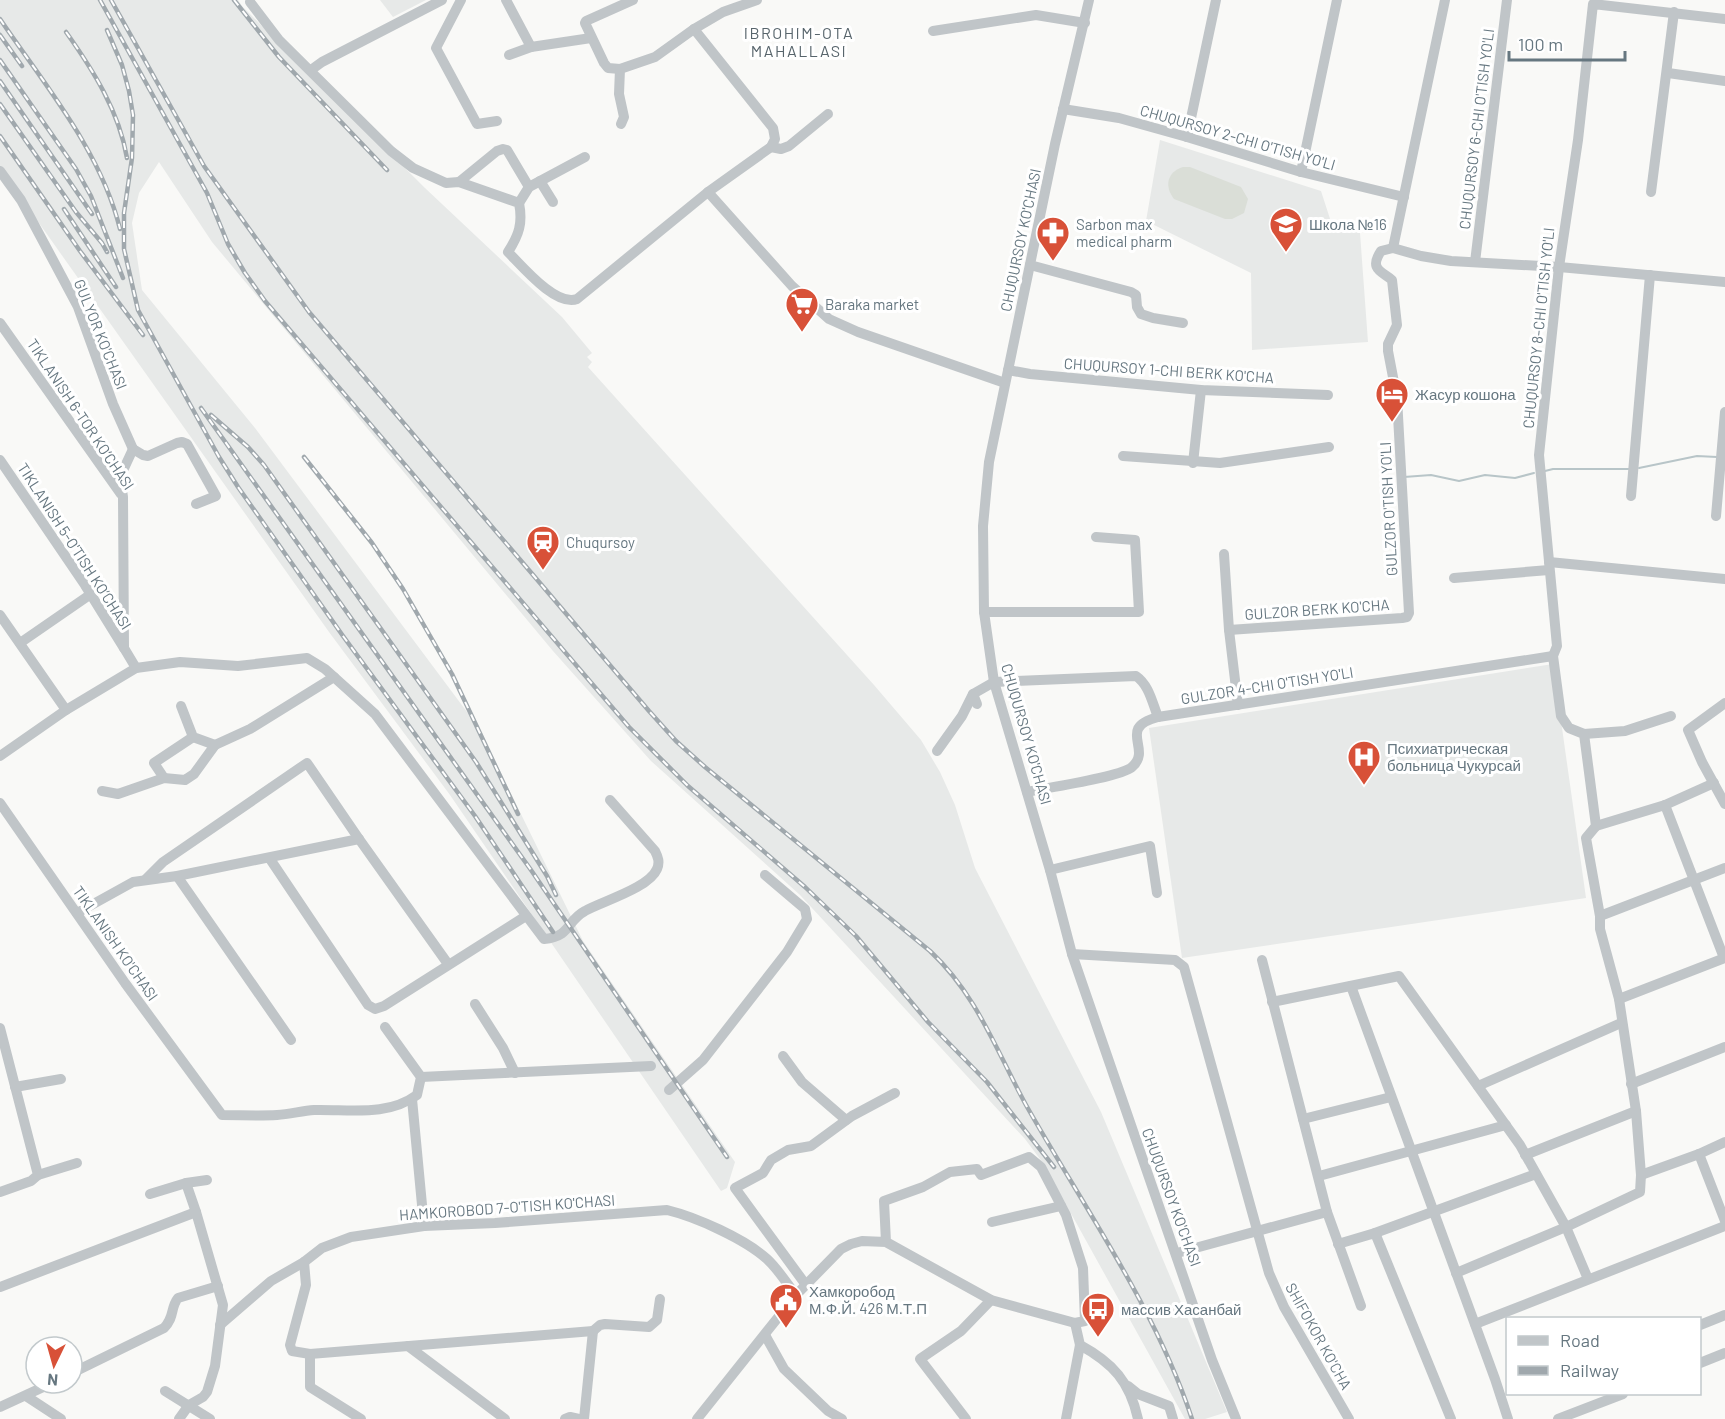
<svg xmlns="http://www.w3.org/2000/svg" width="1725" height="1419" font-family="Barlow,sans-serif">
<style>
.built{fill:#e7e9e8}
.green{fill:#daded7}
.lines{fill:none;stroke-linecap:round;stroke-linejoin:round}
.stream{stroke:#b8c5c8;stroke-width:2}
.minor{stroke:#c0c5c8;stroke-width:10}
.rail-casing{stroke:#a0a8ad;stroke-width:4.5}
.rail{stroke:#fff;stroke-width:2;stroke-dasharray:7;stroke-linecap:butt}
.labels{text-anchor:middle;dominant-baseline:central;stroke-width:6;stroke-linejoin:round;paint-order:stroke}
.street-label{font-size:15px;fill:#667780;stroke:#fff}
.poi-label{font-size:15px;fill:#667780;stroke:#fff;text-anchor:start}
.neighbourhood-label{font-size:16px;letter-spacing:1.5px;fill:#58656c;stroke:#fff}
</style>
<rect width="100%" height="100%" fill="#f9f9f7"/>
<g class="built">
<polygon points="0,0 238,0 242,6 425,188 562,317 592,353 587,357 592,362 588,367 874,685 921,740 940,772 955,805 975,868 1101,1112 1227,1412 1205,1419 1185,1419 1043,1163 1025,1139 800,895 651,761 553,651 212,242 159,162 139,193 132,223 142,290 255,428 479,728 583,941 735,1162 727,1188 721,1191 450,795 329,632 0,168"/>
<polygon points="380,0 426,0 393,17"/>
<polygon points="1160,140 1321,191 1332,225 1360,233 1368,342 1252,350 1251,273 1146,221"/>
<polygon points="1553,664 1586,898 1182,958 1149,728"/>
</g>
<path class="green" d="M1183,167h7l51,20 7,12 -4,14 -12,6h-7l-51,-20c-10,-13 -7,-27 9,-32z"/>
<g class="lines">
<g class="stream">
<polyline points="1639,468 1697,456 1717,457"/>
<polyline points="1545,471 1553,469 1629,469"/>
<polyline points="1404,477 1431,475 1459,481 1485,475 1515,478 1534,473"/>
</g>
<g class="minor">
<polyline points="461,0 436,48 477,124 497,121"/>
<polyline points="506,0 531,47"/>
<polyline points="1089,0 1055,144 989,462 983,526 984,612 994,682 1050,870 1072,954 1212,1360 1236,1419"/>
<path d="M250,2l29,38 112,111 22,17 33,15 13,-1 60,21c4,20 0,32 -11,49 14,14 48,55 69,47l131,-107 63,-45 4,-8 -2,-11 -79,-99"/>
<polyline points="933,31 1036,15 1085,23"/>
<polyline points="509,55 531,47 591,38"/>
<polyline points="620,69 608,68 604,63 585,23 586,21 633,0"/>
<polyline points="311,70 322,62 442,0"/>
<polyline points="1668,73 1725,81"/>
<polyline points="1063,109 1119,118 1187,137 1301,172 1404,197"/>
<polyline points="621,124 624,117 619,94 620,69 655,57 694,29 723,12 757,0"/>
<polyline points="1187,137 1216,0"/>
<polyline points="771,147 781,149 789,146 828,114"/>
<polyline points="0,171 21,200 78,307 113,404 133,449"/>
<polyline points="1301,172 1337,0"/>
<polyline points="540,181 553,202"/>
<polyline points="459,182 497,151 503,149 507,150 529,187"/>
<polyline points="708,192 792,286 829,319 858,332 1005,383"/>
<polyline points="1651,192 1674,12"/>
<polyline points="519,203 529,187 585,157"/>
<polyline points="1393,248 1445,0"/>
<polyline points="1475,262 1507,0"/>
<polyline points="1030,265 1131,292 1136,295 1137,307 1141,314 1153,318 1183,323"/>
<polyline points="0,323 121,494"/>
<polyline points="1008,370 1030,374 1201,390 1328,395"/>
<polyline points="133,449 120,477 123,497 124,648 136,668"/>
<polyline points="133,449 143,455 148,456 177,443 182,442 187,444 216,496 196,504"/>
<polyline points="1123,456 1220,463 1329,447"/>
<polyline points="0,460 85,585 124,648"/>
<polyline points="1193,463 1201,390"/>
<polyline points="1631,496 1650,275"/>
<polyline points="1716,516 1725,412"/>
<polyline points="1224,554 1229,630 1238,705"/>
<polyline points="1549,562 1725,579"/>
<polyline points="1454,578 1549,570"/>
<polyline points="984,612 1139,612 1135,540 1096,537"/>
<polyline points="0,615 66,710"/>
<path d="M1229,630l173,-12 5,-1 2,-4 -12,-215 -9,-47v-7l9,-19 -5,-45c-11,-9 -23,-11 -11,-29l12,-3 28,8 30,5 108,6 166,15"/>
<polyline points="20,643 91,594"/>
<path d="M973,694l21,-12 142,-6c13,9 16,26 22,41"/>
<polyline points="1725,703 1688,730 1702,762 1725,804"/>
<polyline points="181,706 193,737 215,745"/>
<polyline points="1584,734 1625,731 1671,716"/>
<polyline points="937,751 962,716 973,694 977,704"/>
<path d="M0,756l66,-46 70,-42 44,-6 58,4 69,-8 18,11 50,45 169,225c28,-3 22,-18 41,-28 18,-10 64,-23 72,-42 3,-7 1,-12 -2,-18l-45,-51"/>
<polyline points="164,778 154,763 193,737"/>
<polyline points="102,791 118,794 164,778 185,780 194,774 215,745 250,729 334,677"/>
<path d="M1027,792c19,-4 94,-15 105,-25 21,-18 -16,-39 26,-50l395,-61"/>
<path d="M0,803l125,180 97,132c18,0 37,1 55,0 13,-1 25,-4 37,-5 35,-1 73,7 103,-15l4,-18 -36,-50"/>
<polyline points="1665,805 1724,958"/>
<polyline points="1596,826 1665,805 1714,783"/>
<polyline points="270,859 368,1005 375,1009 384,1006 526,916"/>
<polyline points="1050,870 1150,846 1157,893"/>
<polyline points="177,876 291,1040"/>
<polyline points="146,879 163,862 307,763 359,839 448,964"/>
<polyline points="77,913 133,882 177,876 359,839"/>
<polyline points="1600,916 1725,868"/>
<polyline points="1072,954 1175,960 1184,967 1269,1273 1284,1307 1349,1419"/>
<polyline points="1262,960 1327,1212 1361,1306"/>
<polyline points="1351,986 1495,1379 1508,1419"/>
<polyline points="1619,999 1725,958"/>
<polyline points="1272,1002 1399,976 1520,1145 1566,1227 1588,1279"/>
<polyline points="475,1004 503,1048 515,1073"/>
<polyline points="0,1028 38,1175 31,1181 0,1192"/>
<polyline points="783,1056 802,1082 846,1120"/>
<polyline points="421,1077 651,1066"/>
<polyline points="1631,1084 1725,1047"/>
<polyline points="1478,1086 1621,1023"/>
<polyline points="15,1087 61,1079"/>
<polyline points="669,1090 703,1060 787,952 807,919 805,909 765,875"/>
<polyline points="412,1099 424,1226"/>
<polyline points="1303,1119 1391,1097"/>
<polyline points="1699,1154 1725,1221"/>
<polyline points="1525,1155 1636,1111"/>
<polyline points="38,1175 77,1163"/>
<polyline points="1641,1175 1699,1154 1725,1142"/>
<polyline points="1319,1176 1506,1125"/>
<polyline points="186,1183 207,1180"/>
<polyline points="150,1194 186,1183 196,1212 223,1305 215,1366 207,1392 203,1397 189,1405 179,1419"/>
<polyline points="992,1222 1061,1206"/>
<polyline points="1375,1233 1536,1174"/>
<polyline points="1338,1244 1375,1233 1451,1419"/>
<polyline points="1177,1253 1327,1212"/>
<polyline points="304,1262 306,1285 290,1345 292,1351 310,1354 593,1331 584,1419"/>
<polyline points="1456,1273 1566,1227 1640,1192 1641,1175 1636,1111 1619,999 1600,929 1600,916 1586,838 1596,826 1584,734 1569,728 1561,716 1553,656 1557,646 1539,455 1559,267 1578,140 1593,4 1725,19"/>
<polyline points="806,1285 735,1188 763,1173 771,1160 788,1150 811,1146 852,1116 895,1093"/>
<polyline points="0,1287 196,1212"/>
<path d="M1075,1323l5,22c33,18 50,37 58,74"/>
<polyline points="1475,1324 1725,1226"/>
<path d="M220,1325l51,-44 33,-19 18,-14 29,-11 73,-11 71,-3 172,-13c29,7 78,29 100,49 11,10 20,25 29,36"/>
<polyline points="1700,1325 1725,1315"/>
<polyline points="593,1331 600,1325 605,1324 649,1327 657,1320 660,1299"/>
<polyline points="765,1335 784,1369 828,1411 842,1419"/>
<polyline points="408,1346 505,1419"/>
<polyline points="310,1354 310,1387 361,1419"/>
<polyline points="1700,1363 1725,1353"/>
<path d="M72,1373l92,-45c11,-11 6,-20 14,-30l40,-12"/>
<polyline points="1128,1386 1138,1394 1169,1406 1173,1419"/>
<polyline points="165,1391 210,1419"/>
<polyline points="26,1396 61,1419"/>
<polyline points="0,1407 52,1383"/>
<polyline points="565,1419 570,1417 579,1419"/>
<polyline points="697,1419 796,1295 841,1249 851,1244 862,1241 886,1242 991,1300 1075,1323 1085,1321 1083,1268 1066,1215 1041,1167 1029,1157 981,1175 977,1169 950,1172 923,1187 884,1201 886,1242"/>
<polyline points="966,1419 920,1359 961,1331 991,1300"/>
<polyline points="1066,1419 1080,1345"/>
<polyline points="1558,1419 1623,1394"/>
</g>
<g class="rail-casing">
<g id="rail">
<polyline points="100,0 207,193 228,244 245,273 265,301 629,727 688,786 805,887 856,936 928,1022 987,1082 1054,1167"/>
<path d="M111,0l93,166 105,146 340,399 27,30 29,26 225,184c47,44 66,99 96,154 57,101 130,204 166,314"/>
<polyline points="234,0 279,57 387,170"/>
<path d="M0,19c44,65 101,132 120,210"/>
<polyline points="107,30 122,65 129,91 133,115 132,158 124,213 124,249 138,310 219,457 238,487 343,636 475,816 553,932"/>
<path d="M66,32c27,38 53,79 61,126"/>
<polyline points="0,35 22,66"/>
<polyline points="0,60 76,169 91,196 123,278"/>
<polyline points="0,81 92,214"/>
<polyline points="0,104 76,212 102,243 107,252"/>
<polyline points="0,136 80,251 143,335"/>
<polyline points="64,209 116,287"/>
<polyline points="201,408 531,870 727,1157"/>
<polyline points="211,415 248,447 264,465 476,762 547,876 556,895"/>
<polyline points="304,457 372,543 403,589 452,674 518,814"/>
</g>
</g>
<use href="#rail" class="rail"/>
</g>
<defs>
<g id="school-pin" transform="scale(1.725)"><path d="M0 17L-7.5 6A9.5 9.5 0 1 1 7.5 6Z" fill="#d85138" stroke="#fff"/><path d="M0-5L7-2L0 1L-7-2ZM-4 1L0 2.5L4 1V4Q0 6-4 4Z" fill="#fff"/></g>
<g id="pharmacy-pin" transform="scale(1.725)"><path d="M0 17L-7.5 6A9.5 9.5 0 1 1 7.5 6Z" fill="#d85138" stroke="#fff"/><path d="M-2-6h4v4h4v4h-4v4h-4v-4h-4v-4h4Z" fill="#fff"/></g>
<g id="supermarket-pin" transform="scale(1.725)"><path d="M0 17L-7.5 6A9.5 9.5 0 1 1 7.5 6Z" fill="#d85138" stroke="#fff"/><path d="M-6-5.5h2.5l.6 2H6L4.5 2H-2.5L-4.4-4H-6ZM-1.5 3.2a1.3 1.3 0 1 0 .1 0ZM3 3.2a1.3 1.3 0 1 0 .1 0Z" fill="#fff"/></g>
<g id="hotel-pin" transform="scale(1.725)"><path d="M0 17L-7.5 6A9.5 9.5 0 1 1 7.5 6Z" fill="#d85138" stroke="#fff"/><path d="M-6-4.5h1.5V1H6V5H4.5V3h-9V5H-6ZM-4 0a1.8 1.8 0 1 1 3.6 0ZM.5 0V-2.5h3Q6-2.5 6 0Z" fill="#fff"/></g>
<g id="station-pin" transform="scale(1.725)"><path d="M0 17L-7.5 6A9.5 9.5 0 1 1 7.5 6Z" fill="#d85138" stroke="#fff"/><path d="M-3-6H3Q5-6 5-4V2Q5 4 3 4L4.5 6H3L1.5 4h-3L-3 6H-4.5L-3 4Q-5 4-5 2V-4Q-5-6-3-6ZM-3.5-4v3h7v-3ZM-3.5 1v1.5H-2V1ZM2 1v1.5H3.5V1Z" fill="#fff"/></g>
<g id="hospital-pin" transform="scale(1.725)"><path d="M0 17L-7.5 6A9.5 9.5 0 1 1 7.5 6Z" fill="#d85138" stroke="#fff"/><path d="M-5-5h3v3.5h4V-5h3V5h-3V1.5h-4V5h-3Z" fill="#fff"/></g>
<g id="civic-pin" transform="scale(1.725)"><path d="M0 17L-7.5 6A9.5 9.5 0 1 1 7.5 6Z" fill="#d85138" stroke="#fff"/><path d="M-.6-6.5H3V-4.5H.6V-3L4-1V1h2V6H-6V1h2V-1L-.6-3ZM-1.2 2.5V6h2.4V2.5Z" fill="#fff"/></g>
<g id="bus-pin" transform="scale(1.725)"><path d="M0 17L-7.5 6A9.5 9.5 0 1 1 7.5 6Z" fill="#d85138" stroke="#fff"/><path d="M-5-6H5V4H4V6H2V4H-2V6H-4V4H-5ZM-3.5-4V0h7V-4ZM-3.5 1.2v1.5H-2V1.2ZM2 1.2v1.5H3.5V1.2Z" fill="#fff"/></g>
</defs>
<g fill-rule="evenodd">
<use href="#school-pin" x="1286" y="224"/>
<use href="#pharmacy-pin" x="1053" y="233"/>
<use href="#supermarket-pin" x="802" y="304"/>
<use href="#hotel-pin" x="1392" y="394"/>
<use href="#station-pin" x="543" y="542"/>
<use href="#hospital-pin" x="1364" y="757"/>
<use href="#civic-pin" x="786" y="1300"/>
<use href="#bus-pin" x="1098" y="1309"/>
</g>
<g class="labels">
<g class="street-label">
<text transform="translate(1476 129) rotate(-83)">CHUQURSOY 6-CHI O'TISH YO'LI</text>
<text transform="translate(1238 137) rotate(16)">CHUQURSOY 2-CHI O'TISH YO'LI</text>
<text transform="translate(1020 240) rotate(-78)">CHUQURSOY KO'CHASI</text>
<text transform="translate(1538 328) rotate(-84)">CHUQURSOY 8-CHI O'TISH YO'LI</text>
<text transform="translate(101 334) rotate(68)">GULYOR KO'CHASI</text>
<text transform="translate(1169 370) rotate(4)">CHUQURSOY 1-CHI BERK KO'CHA</text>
<text transform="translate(81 414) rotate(56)">TIKLANISH 6-TOR KO‘CHASI</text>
<text transform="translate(1388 509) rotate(-93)">GULZOR O'TISH YO'LI</text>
<text transform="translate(75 546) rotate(57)">TIKLANISH 5-O'TISH KO‘CHASI</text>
<text transform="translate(1317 609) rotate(-4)">GULZOR BERK KO'CHA</text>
<text transform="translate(1267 685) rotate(-9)">GULZOR 4-CHI O'TISH YO'LI</text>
<text transform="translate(1027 734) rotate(74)">CHUQURSOY KO'CHASI</text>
<text transform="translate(116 943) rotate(55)">TIKLANISH KO'CHASI</text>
<text transform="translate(1172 1197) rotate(70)">CHUQURSOY KO'CHASI</text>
<text transform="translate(507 1207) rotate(-4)">HAMKOROBOD 7-O'TISH KO'CHASI</text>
<text transform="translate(1319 1336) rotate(61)">SHIFOKOR KO'CHA</text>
</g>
<g class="poi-label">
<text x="1076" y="224">Sarbon max<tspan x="1076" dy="17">medical pharm</tspan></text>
<text x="1309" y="224">Школа №16</text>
<text x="825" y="304">Baraka market</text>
<text x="1415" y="394">Жасур кошона</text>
<text x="566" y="542">Chuqursoy</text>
<text x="1387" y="748">Психиатрическая<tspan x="1387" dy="17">больница Чукурсай</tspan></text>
<text x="809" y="1291">Хамкоробод<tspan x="809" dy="17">М.Ф.Й. 426 М.Т.П</tspan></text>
<text x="1121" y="1309">массив Хасанбай</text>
</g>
<g class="neighbourhood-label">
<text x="799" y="32">IBROHIM-OTA<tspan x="799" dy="18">MAHALLASI</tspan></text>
</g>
</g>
<rect x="1506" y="1317" width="195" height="78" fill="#ffffff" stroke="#c2c9cc" stroke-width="1.5"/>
<rect x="1518" y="1336" width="30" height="9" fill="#c0c5c8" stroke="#c2c9cc" stroke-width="1.5"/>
<text x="1560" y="1347" font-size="18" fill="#667780">Road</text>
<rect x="1518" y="1366" width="30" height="9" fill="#a0a8ad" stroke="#c2c9cc" stroke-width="1.5"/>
<text x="1560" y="1377" font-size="18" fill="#667780">Railway</text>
<g transform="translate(54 1365) rotate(185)"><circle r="28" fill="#ffffff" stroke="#c2c9cc" stroke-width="1.5"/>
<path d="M0-4.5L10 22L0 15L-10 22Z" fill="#d85138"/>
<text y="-9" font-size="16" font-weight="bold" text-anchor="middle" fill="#667780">N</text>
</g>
<path d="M1509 51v9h116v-9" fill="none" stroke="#667780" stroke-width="3"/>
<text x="1518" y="51" font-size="18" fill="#667780" stroke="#ffffff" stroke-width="4.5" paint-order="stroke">100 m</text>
</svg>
